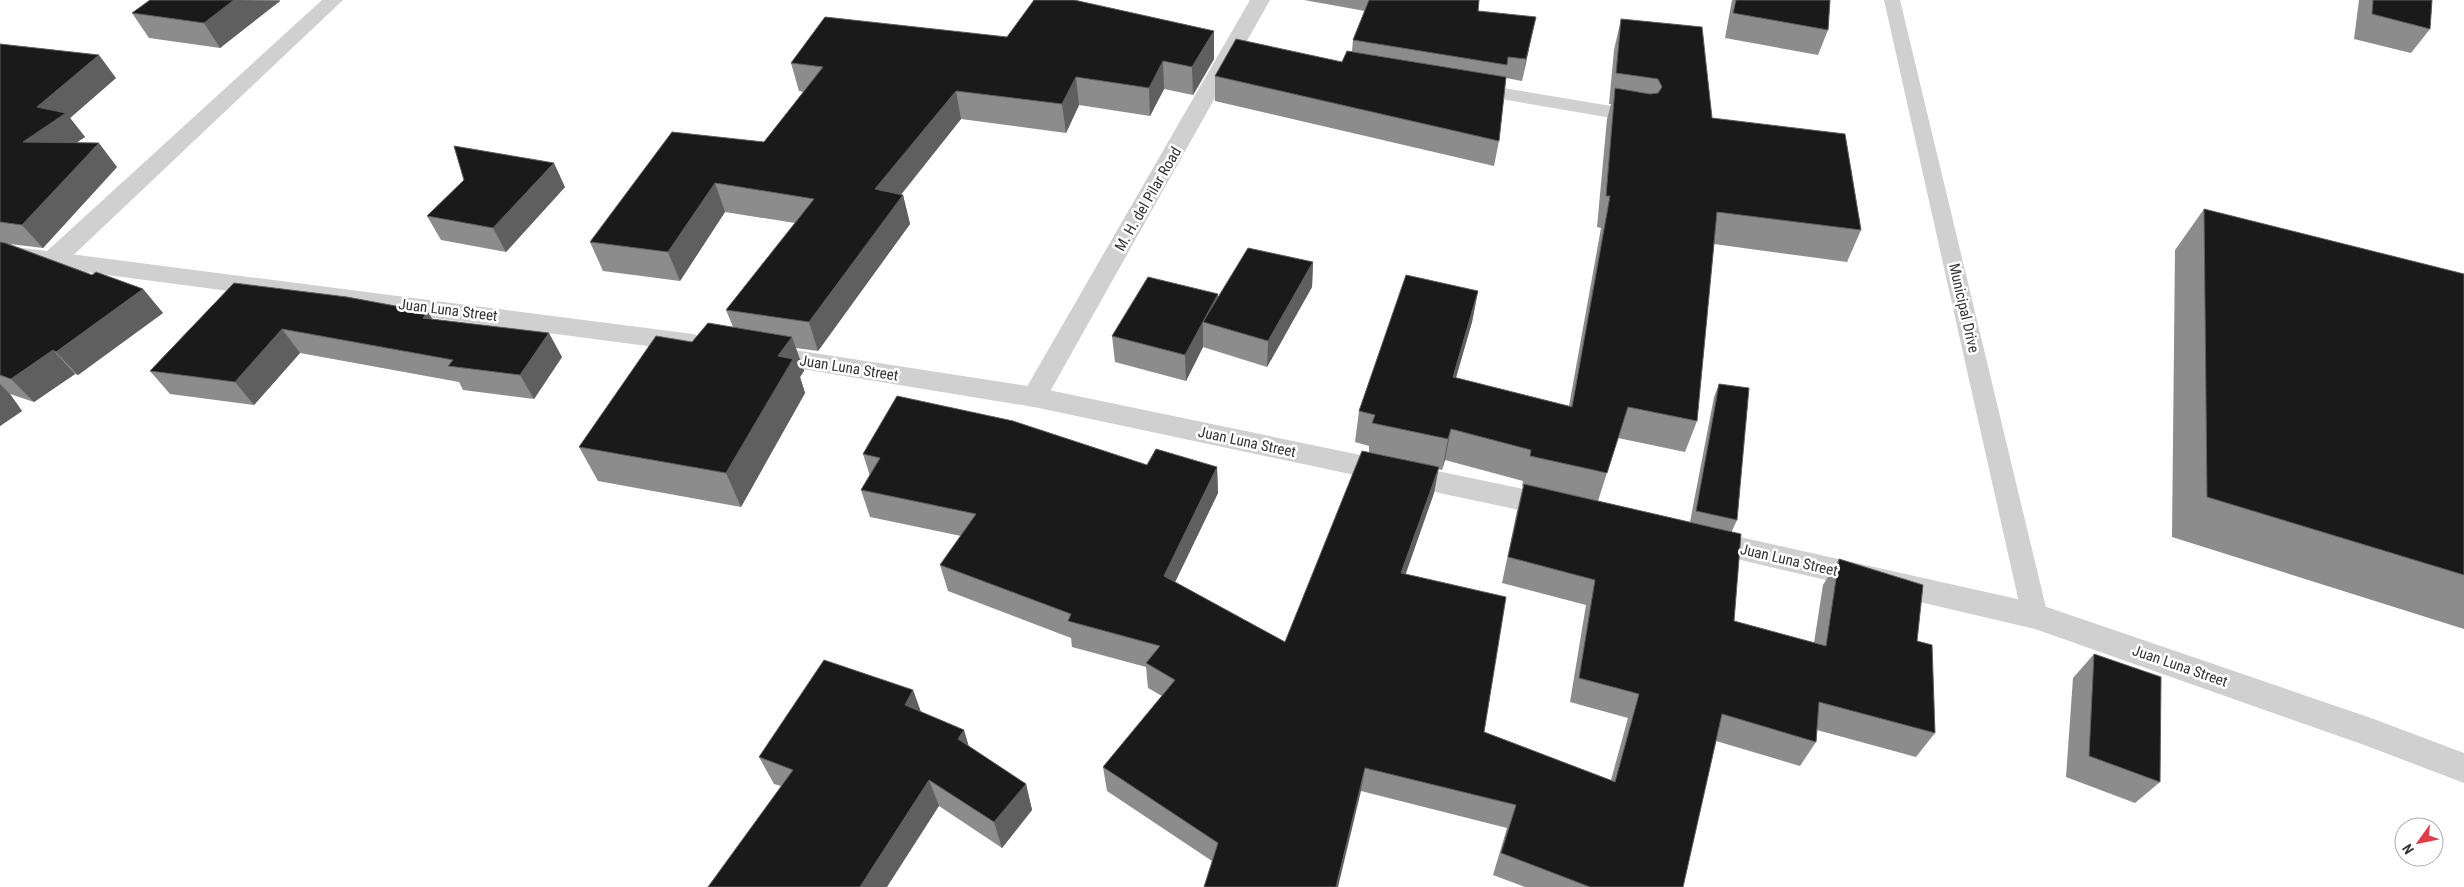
<svg xmlns="http://www.w3.org/2000/svg" width="2464" height="887" font-family="'Roboto Condensed',sans-serif">
<style>
.lines{fill:none;stroke-linecap:round;stroke-linejoin:round}
.service{fill:#d0d0d0;fill-rule:evenodd}
.minor{fill:#d0d0d0;fill-rule:evenodd}
.tertiary{fill:#d0d0d0;fill-rule:evenodd}
.wall{fill:#8c8c8c;fill-rule:evenodd}
.shaded-wall{fill:#5f5f5f}
.building{fill:#1a1a1a;stroke:#5f5f5f}
.labels{text-anchor:middle;dominant-baseline:central;stroke-width:5;stroke-linejoin:round;paint-order:stroke}
.street-label{font-size:15px;fill:#333;stroke:#fff}
</style>
<rect width="100%" height="100%" fill="#fff"/>
<g class="lines">
<polygon class="service" points="1884,0 1900,0 2048,616 2044,623 2035,627 2026,623 2022,616"/>
<g class="minor">
<polygon points="322,0 343,0 64,264 55,266 46,264 43,258 46,252"/>
<polygon points="1250,0 1270,0 1043,404 1034,407 1025,404 1021,397"/>
<polygon points="1467,82 1641,111 1649,112 1652,117 1649,122 1641,123 1460,92 1456,88 1460,84"/>
</g>
<g class="tertiary">
<polygon points="0,245 693,334 702,337 706,343 702,349 693,352 0,261"/>
<polygon points="762,345 1034,387 1557,496 1567,499 1571,507 1567,515 1557,518 1034,407 753,361 749,354 753,347"/>
<polygon points="1704,529 2035,603 2371,718 2464,753 2464,783 2367,746 2035,629 1694,549 1689,541 1694,533"/>
</g>
</g>
<g class="wall">
<polygon points="150,0 280,0 280,1 220,48 149,38 132,13"/>
<polygon points="1304,0 1479,0 1478,11 1531,39 1522,81 1506,78 1499,141 1494,166 1215,101 1215,76 1342,62 1352,51 1353,40 1365,11"/>
<polygon points="1732,0 1830,0 1828,30 1818,55 1725,38"/>
<polygon points="2359,0 2432,0 2430,29 2411,53 2354,39"/>
<path d="M1621,19l91,99 149,112 -14,32 -133,-18 -17,177 -12,31 -67,-14 -20,63 92,21 24,-125 5,-13 18,136 -5,11 2,90 80,22 9,-58 16,-26 78,82 18,92 -19,24 -99,-27 -1,12 -16,24 -84,-25 -33,146h-158l-32,-12 14,-47 -146,-37 -149,70 -105,-70 -4,-24 59,-71 -14,-8 -2,-21 -74,-20 -1,-9 -123,-47 -8,-26 21,-29 -91,-19 -9,-27 9,-14 -7,-22 284,11 70,2 1,26 -43,89 110,60 84,-190v-6l-14,-4 4,-31 119,-120 -6,31 -16,56 113,28 32,-178 -4,-1 10,-108 4,-15h-2l5,-54zM1445,460l78,21 -1,5h1l-6,25 -15,72 84,22 -16,97 58,16 -17,62 -127,-48 -79,-158 29,-81 4,-24 4,1z"/>
<polygon points="0,44 116,78 70,118 85,137 75,143 117,167 43,248 10,244 92,275 143,289 163,313 78,375 75,374 34,402 10,394 22,411 0,426"/>
<polygon points="1214,59 1193,95 1164,89 1150,116 1079,105 1066,133 961,119 901,195 903,195 910,224 818,351 796,348 804,371 800,377 805,393 741,507 598,481 579,447 692,342 733,327 726,310 795,223 725,212 680,281 603,271 590,242 764,142 804,92 799,91 791,63"/>
<polygon points="565,187 506,252 441,240 427,216"/>
<polygon points="2204,209 2464,274 2464,629 2172,537 2175,250"/>
<polygon points="1313,262 1312,287 1267,367 1203,347 1186,381 1115,362 1112,336 1218,294 1218,298"/>
<polygon points="234,283 428,312 432,319 562,357 534,399 463,390 459,382 300,353 254,405 170,394 150,371"/>
<polygon points="2094,654 2160,782 2135,803 2066,777 2073,678"/>
<polygon points="913,690 921,712 964,730 968,746 1026,784 1032,810 1002,848 939,806 781,786 774,784 759,757"/>
</g>
<g class="shaded-wall">
<polygon points="234,0 280,1 220,48 204,23"/>
<polygon points="1536,17 1531,39 1522,81 1526,59"/>
<polygon points="1214,31 1214,59 1193,95 1192,67"/>
<polygon points="99,55 116,78 70,118 85,137 42,166 23,142 37,107"/>
<polygon points="1163,61 1164,89 1150,116 1149,88"/>
<polygon points="1076,77 1079,105 1066,133 1062,104"/>
<polygon points="956,91 961,119 882,218 875,189"/>
<polygon points="99,143 117,167 43,248 22,225"/>
<polygon points="554,163 565,187 506,252 493,228"/>
<polygon points="715,183 725,212 680,281 668,252"/>
<polygon points="903,195 910,224 818,351 809,322"/>
<polygon points="1313,262 1312,287 1267,367 1268,341"/>
<polygon points="143,289 163,313 78,375 56,352"/>
<polygon points="1478,291 1472,322 1447,408 1453,377"/>
<polygon points="1218,294 1218,320 1203,322 1203,347 1186,381 1185,355"/>
<polygon points="428,312 443,336 423,318"/>
<polygon points="282,329 300,353 254,405 235,382"/>
<polygon points="549,333 562,357 534,399 520,375"/>
<polygon points="792,337 804,371 800,377 805,393 741,507 726,473 778,356"/>
<polygon points="53,350 75,374 34,402 11,379"/>
<polygon points="0,384 10,394 22,411 0,426"/>
<polygon points="1451,429 1445,460 1442,470 1448,439"/>
<polygon points="1217,467 1218,493 1166,601 1164,576"/>
<polygon points="1439,467 1434,493 1397,599 1401,573"/>
<polygon points="913,690 923,718 905,705"/>
<polygon points="964,730 972,757 958,739"/>
<polygon points="1365,768 1361,791 1338,887 1336,887"/>
<polygon points="929,780 939,806 887,887 860,887"/>
<polygon points="1026,784 1032,810 1002,848 994,822"/>
</g>
<g class="building">
<polygon points="150,0 234,0 204,23 132,13"/>
<polygon points="1034,0 1074,0 1214,31 1192,67 1163,61 1149,88 1076,77 1062,104 956,91 875,189 903,195 809,322 726,310 814,199 715,183 668,252 590,242 672,132 764,142 823,67 791,63 825,17 1007,37"/>
<polygon points="1369,0 1479,0 1478,11 1536,17 1526,59 1508,57 1507,65 1353,40"/>
<polygon points="1736,0 1830,0 1828,30 1733,13"/>
<polygon points="2373,0 2432,0 2430,29 2372,14"/>
<polygon points="1621,19 1702,27 1712,118 1845,134 1861,230 1717,212 1697,421 1628,407 1607,473 1530,456 1531,450 1451,429 1448,439 1372,423 1375,415 1359,411 1406,275 1478,291 1453,377 1572,407 1610,196 1606,196 1615,88 1650,94 1658,93 1662,87 1658,79 1616,73"/>
<polygon points="1236,39 1342,62 1347,51 1506,77 1499,141 1215,76"/>
<polygon points="0,44 99,55 37,107 66,113 23,142 99,143 22,225 0,222"/>
<polygon points="454,146 554,163 493,228 427,216 464,180"/>
<polygon points="2204,209 2464,274 2464,575 2207,497"/>
<polygon points="0,242 5,243 92,275 96,272 143,289 56,352 53,350 11,379 0,375"/>
<polygon points="1248,248 1313,262 1268,341 1203,322"/>
<polygon points="1148,277 1218,294 1185,355 1112,336"/>
<polygon points="234,283 347,297 428,312 423,318 549,333 520,375 448,366 453,360 282,329 235,382 150,371"/>
<polygon points="708,323 792,337 778,356 793,359 726,473 579,447 656,336 692,342"/>
<polygon points="1719,384 1749,388 1737,520 1696,511"/>
<polygon points="897,396 1013,421 1147,465 1156,449 1217,467 1164,576 1285,642 1362,451 1439,467 1401,573 1506,597 1484,732 1615,782 1639,694 1579,678 1595,580 1508,557 1524,484 1741,534 1734,621 1826,646 1839,559 1923,585 1917,641 1932,645 1935,733 1819,702 1816,742 1722,714 1683,887 1590,887 1501,853 1516,805 1365,768 1336,887 1204,887 1218,843 1103,767 1175,680 1146,663 1160,646 1068,621 1071,614 940,565 976,514 861,490 880,458 863,454"/>
<polygon points="2094,654 2161,677 2160,782 2089,756"/>
<polygon points="824,660 913,690 905,705 964,730 958,739 1026,784 994,822 929,780 860,887 708,887 793,770 759,757"/>
</g>
<g class="labels">
<g class="street-label">
<text transform="translate(1148 199) rotate(-60)">M. H. del Pilar Road</text>
<text transform="translate(1964 308) rotate(77)">Municipal Drive</text>
<text transform="translate(448 310) rotate(7)">Juan Luna Street</text>
<text transform="translate(849 368) rotate(9)">Juan Luna Street</text>
<text transform="translate(1247 442) rotate(12)">Juan Luna Street</text>
<text transform="translate(1789 560) rotate(13)">Juan Luna Street</text>
<text transform="translate(2180 666) rotate(19)">Juan Luna Street</text>
</g>
</g>
<g transform="translate(2419 842) rotate(237)"><circle r="24" fill="#ffffff" stroke="#adadad"/>
<path d="M0-4L9 19L0 12L-9 19Z" fill="#e63946"/>
<text y="-8" font-size="14" font-weight="bold" text-anchor="middle" fill="#333333">N</text>
</g>
</svg>
